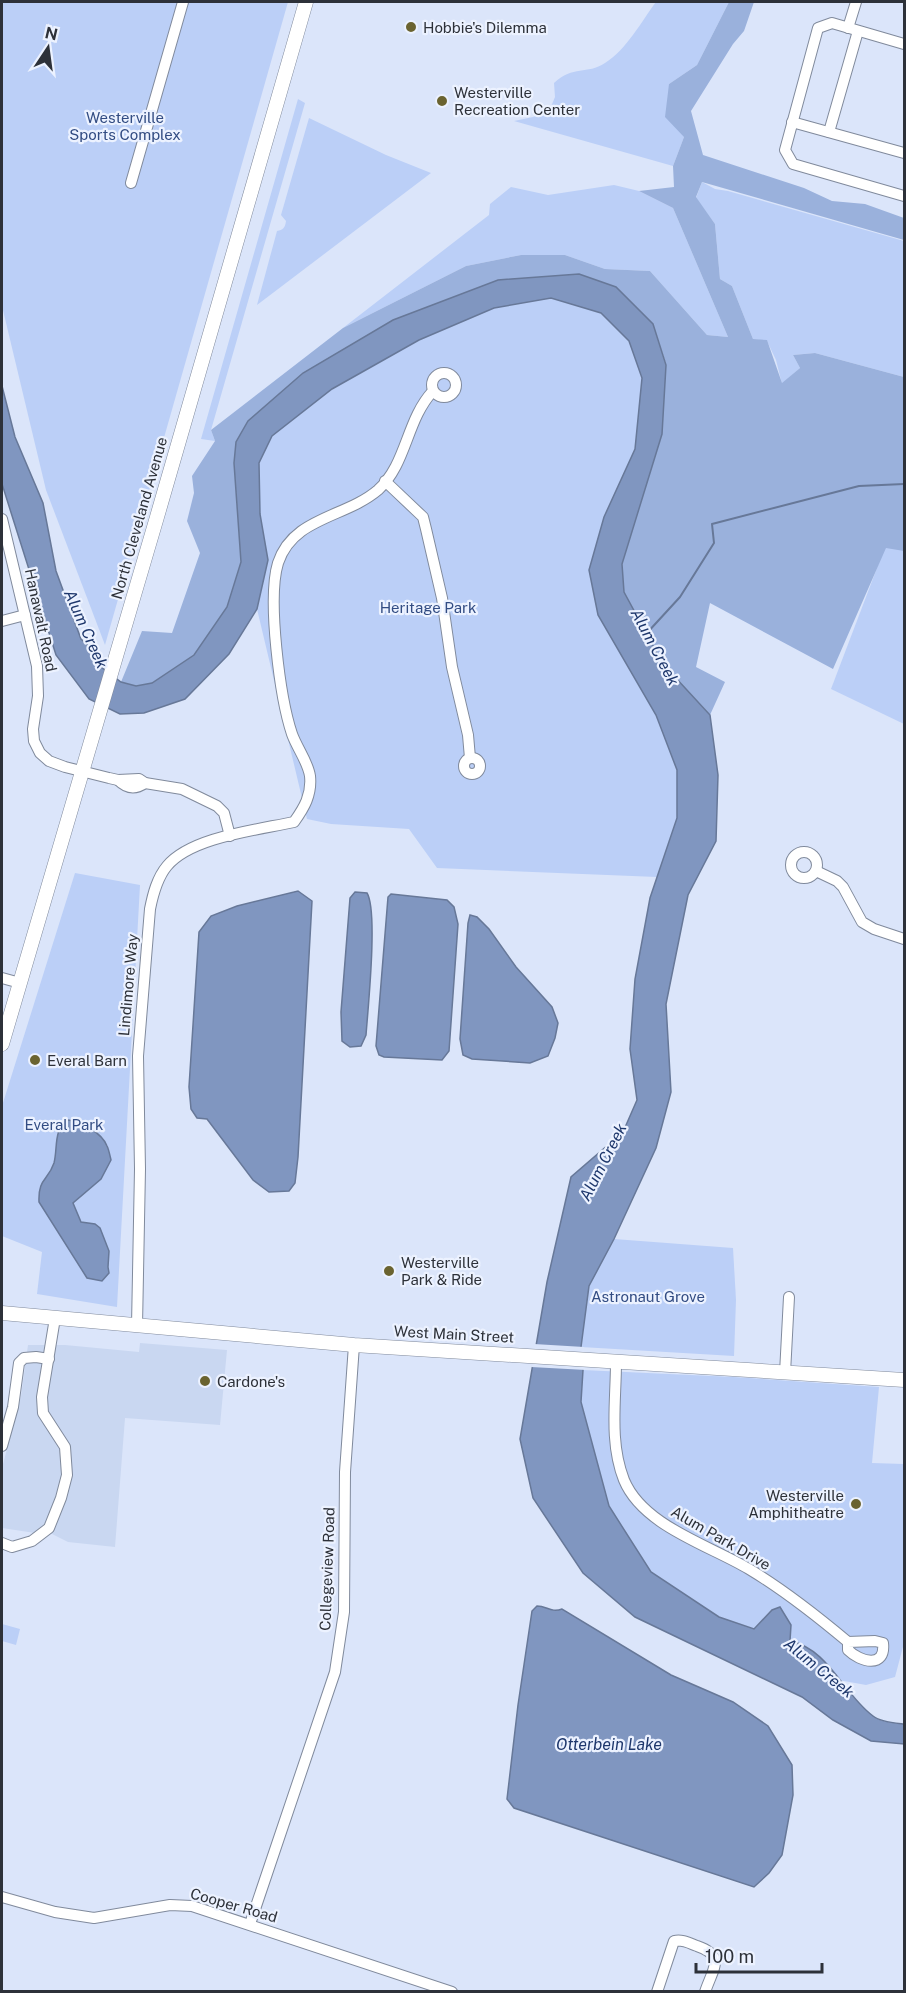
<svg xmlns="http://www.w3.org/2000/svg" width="906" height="1993" font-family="'Public Sans',sans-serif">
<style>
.built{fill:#c9d7f1}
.green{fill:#bbcff7}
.forest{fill:#9ab1dc}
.water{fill:#8096c0;stroke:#677898;stroke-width:1.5}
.pier{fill:#dbe5fa}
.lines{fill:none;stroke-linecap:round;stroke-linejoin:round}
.stream{stroke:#677898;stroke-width:2}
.minor-casing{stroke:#808a9c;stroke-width:12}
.secondary-casing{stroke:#808a9c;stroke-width:15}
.minor{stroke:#fff;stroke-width:10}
.secondary{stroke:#fff;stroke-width:14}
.poi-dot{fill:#6a6330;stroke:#ecf2ff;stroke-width:2}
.labels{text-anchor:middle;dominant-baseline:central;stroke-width:4.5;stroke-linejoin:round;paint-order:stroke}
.poi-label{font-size:15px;fill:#2d3139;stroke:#ecf2ff;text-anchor:start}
.park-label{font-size:15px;fill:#324c83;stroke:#ecf2ff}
.street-label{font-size:15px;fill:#2d3139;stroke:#ecf2ff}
.water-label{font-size:16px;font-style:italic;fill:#1e376c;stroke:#ecf2ff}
</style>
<rect width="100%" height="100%" fill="#dbe5fa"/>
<polygon class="built" points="140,1343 227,1350 220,1425 125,1418 115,1547 68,1542 40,1528 35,1533 2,1528 2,1468 21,1396 28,1345 65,1345 139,1352"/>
<g class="green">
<polygon points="2,2 288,2 105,645 46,490 2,306"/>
<path d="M656,2h73l-32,63 -28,19 15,53 -11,29 -159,-45 19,-4 17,-8 5,-12 -1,-14c19,-18 33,-8 51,-20 22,-14 36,-41 51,-61z"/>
<polygon points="298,99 305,103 211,430 215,441 201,439"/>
<path d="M309,118l77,37 45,18 -174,132 20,-74c6,-1 8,-3 9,-10l-5,-6z"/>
<polygon points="702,182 715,189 728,191 904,241 904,377 815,353 793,355 800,368 782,384 776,360 767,341 753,339 732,286 720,279 715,224 696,198"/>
<polygon points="614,185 639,191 673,208 728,337 707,335 650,271 605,269 565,255 521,255 466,266 343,328 489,215 490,204 511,187 548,195"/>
<polygon points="551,298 601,313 629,341 642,378 635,449 604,517 598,615 656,715 677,770 677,818 657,877 437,868 409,829 331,824 307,819 257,609 268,560 260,514 259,464 272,436 332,389 419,340 494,308"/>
<polygon points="885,547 904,549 904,724 831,689"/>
<polygon points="75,873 140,885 117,1307 37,1294 42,1252 2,1236 2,1106"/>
<polygon points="614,1239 733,1248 736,1300 734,1356 581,1347 589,1286"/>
<polygon points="583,1370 733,1377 879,1387 872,1463 904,1464 904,1643 895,1677 866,1685 800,1673 771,1610 754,1629 719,1617 651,1572 609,1506 581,1402"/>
<polygon points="2,1624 20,1629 16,1645 2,1641"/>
</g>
<polygon class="forest" points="729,2 754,2 744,31 733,44 691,111 703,155 804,188 832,201 865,204 904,218 904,240 702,182 696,197 715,224 720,279 732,286 753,339 767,340 782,383 800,368 793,355 815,353 904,377 904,551 886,548 833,669 710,603 696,667 725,682 710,715 663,664 624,592 622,564 637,512 666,364 653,324 616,287 579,274 303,373 248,421 236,442 234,464 241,563 227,607 194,655 152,683 136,686 121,682 142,631 172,633 200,553 187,521 194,493 192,476 215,441 211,430 343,328 466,266 521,255 565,255 605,269 650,271 707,335 728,337 673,208 639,191 674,187 673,166 684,137 665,117 669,84 697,65"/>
<g class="water">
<path d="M579,274l37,13 37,37 13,41 -4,69 -40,130 2,28 39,72 47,51 8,60 -2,66 -28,54 -22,109 5,88 -15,56 -42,91 -25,47 -8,61 2,23 -2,32 28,104 42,66 68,45 35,12 18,-19 8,-3 11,18 -1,16c39,8 53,53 83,75 7,6 22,7 31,8v20l-33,-3 -38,-21 -31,-23 -167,-80 -52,-44 -50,-75 -13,-59 27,-157 24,-105 52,-45 14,-32 -7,-51 5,-70 15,-81 27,-80v-48l-21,-55 -58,-100 -9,-45 15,-53 31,-68 7,-71 -13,-37 -28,-28 -50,-15 -57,10 -75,32 -87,49 -60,47 -13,27 1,51 8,46 -11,49 -28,45 -44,45 -41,14 -24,1 -31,-15 -33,-44 -54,-171v-98l13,51 28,66 13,68 25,68 9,8 11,20 20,15 15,4 16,-3 42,-28 33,-48 14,-45 -7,-99 2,-21 12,-21 55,-48 90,-53 105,-40z"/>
<polygon points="298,891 312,901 298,1157 295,1183 289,1191 269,1192 253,1180 207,1119 197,1118 191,1109 189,1087 199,932 211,916 237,906"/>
<path d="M355,892l12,1c11,18 1,115 -1,142l-5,11 -11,1 -8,-6 -1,-29 9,-114z"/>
<polygon points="391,894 447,900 454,907 458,924 449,1051 442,1060 384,1057 379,1055 376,1046 388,897"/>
<polygon points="470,915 477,917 489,929 516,967 552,1007 558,1023 555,1038 548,1056 530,1063 472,1059 463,1055 460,1039 468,923"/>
<path d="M68,1120c13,1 34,13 39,26 2,4 3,10 4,14l-10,19 -28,24 8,19 14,2 5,4 9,23 -1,16 1,6 -7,8 -15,-3 -48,-76c-1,-24 9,-21 15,-39 4,-16 -1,-33 14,-43z"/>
<path d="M537,1606c10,0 14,7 25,3l109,66 62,27 35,24 24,39 1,30 -11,60 -13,18 -15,14 -240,-79 -7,-9 11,-94 14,-94z"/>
</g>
<polygon class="pier" points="534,1344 584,1347 586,1370 531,1367"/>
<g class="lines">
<polyline class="stream" points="646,634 680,597 714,543 712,524 859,486 904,484"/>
<g class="minor-casing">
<g id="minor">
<polyline points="848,28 856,2"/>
<polyline points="904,44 832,23 818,28 785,150 793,164 904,196"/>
<polyline points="792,122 904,153"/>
<polyline points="829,132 858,31"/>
<polyline points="131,183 183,2"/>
<circle cx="444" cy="385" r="12"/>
<polyline points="385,481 423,517 426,529 442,598 452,667 468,735 470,758"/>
<polyline points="2,519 37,666 38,696 33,729 34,741 40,753 49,761 65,767 109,778 118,780 139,779 145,783 182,789 217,806 224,813 230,836"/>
<polyline points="2,621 25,615"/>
<circle cx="472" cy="766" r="8"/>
<path d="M118,780c9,9 17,10 27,3"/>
<circle cx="804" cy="865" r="13"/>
<polyline points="816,871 837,881 843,887 862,922 874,929 904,939"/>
<polyline points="2,978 20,983"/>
<path d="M137,1326l3,-157 -2,-113 12,-147c3,-15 7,-31 17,-43 24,-29 90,-36 127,-44 10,-14 18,-27 16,-46 -2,-14 -13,-28 -18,-42 -12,-36 -25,-135 -14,-171 15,-46 67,-45 100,-73 29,-26 28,-70 55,-99"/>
<path d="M616,1362c0,39 -7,80 8,118 19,46 85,65 125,89 35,21 68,47 99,73v8c12,12 38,19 35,-7l-8,-2 -27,1"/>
<polyline points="785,1373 789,1297"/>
<polyline points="2,1446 13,1407 19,1363 24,1358 36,1357 49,1359"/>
<polyline points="2,1543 12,1547 32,1541 49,1528 61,1498 67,1475 65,1447 43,1413 42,1397 55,1318"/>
<polyline points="2,1897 55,1912 94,1918 170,1905 192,1906 452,1992"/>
<polyline points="250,1924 335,1672 344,1612 345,1472 354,1345"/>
<path d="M657,1992l17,-51c8,-2 15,2 23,5 29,10 16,22 8,46"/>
</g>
</g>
<g class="secondary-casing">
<g id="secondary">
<polyline points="2,1044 157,517 306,2"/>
<polyline points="2,1313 354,1345 904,1380"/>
</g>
</g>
<use href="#minor" class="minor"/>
<use href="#secondary" class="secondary"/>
</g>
<g class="poi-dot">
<circle cx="411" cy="27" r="6"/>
<circle cx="442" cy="101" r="6"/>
<circle cx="35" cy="1060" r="6"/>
<circle cx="389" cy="1271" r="6"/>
<circle cx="205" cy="1381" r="6"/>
<circle cx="856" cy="1504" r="6"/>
</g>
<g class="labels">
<g class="poi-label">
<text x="423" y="27">Hobbie's Dilemma</text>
<text x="454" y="92">Westerville<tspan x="454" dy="17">Recreation Center</tspan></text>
<text x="47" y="1060">Everal Barn</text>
<text x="401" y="1262">Westerville<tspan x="401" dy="17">Park &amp; Ride</tspan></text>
<text x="217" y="1381">Cardone's</text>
<text x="844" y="1495" text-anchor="end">Westerville<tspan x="844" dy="17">Amphitheatre</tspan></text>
</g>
<g class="park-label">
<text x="125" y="117">Westerville<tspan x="125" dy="17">Sports Complex</tspan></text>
<text x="428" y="607">Heritage Park</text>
<text x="64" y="1124">Everal Park</text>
<text x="648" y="1296">Astronaut Grove</text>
</g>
<g class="street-label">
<text transform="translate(139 518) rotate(-74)">North Cleveland Avenue</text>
<text transform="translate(41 620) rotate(78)">Hanawalt Road</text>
<text transform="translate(128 985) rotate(-85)">Lindimore Way</text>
<text transform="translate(454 1334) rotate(3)">West Main Street</text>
<text transform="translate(721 1538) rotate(30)">Alum Park Drive</text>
<text transform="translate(327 1569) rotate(-88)">Collegeview Road</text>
<text transform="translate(234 1905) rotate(16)">Cooper Road</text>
</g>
<g class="water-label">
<text transform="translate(86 629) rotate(66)">Alum Creek</text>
<text transform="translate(655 647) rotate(62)">Alum Creek</text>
<text transform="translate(603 1162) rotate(-63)">Alum Creek</text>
<text transform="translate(819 1668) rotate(39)">Alum Creek</text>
<text x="609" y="1744">Otterbein Lake</text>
</g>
</g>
<rect width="906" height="1993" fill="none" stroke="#2d3139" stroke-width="6"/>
<g transform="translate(48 48) rotate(13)" stroke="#ecf2ff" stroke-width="4.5" paint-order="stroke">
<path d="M0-4.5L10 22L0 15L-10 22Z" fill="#2d3139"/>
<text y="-9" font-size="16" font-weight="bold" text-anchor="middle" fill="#2d3139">N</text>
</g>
<path d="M696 1963v9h126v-9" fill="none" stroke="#2d3139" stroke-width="3"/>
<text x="705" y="1963" font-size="18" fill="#2d3139" stroke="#ecf2ff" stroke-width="4.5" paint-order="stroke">100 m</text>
</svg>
